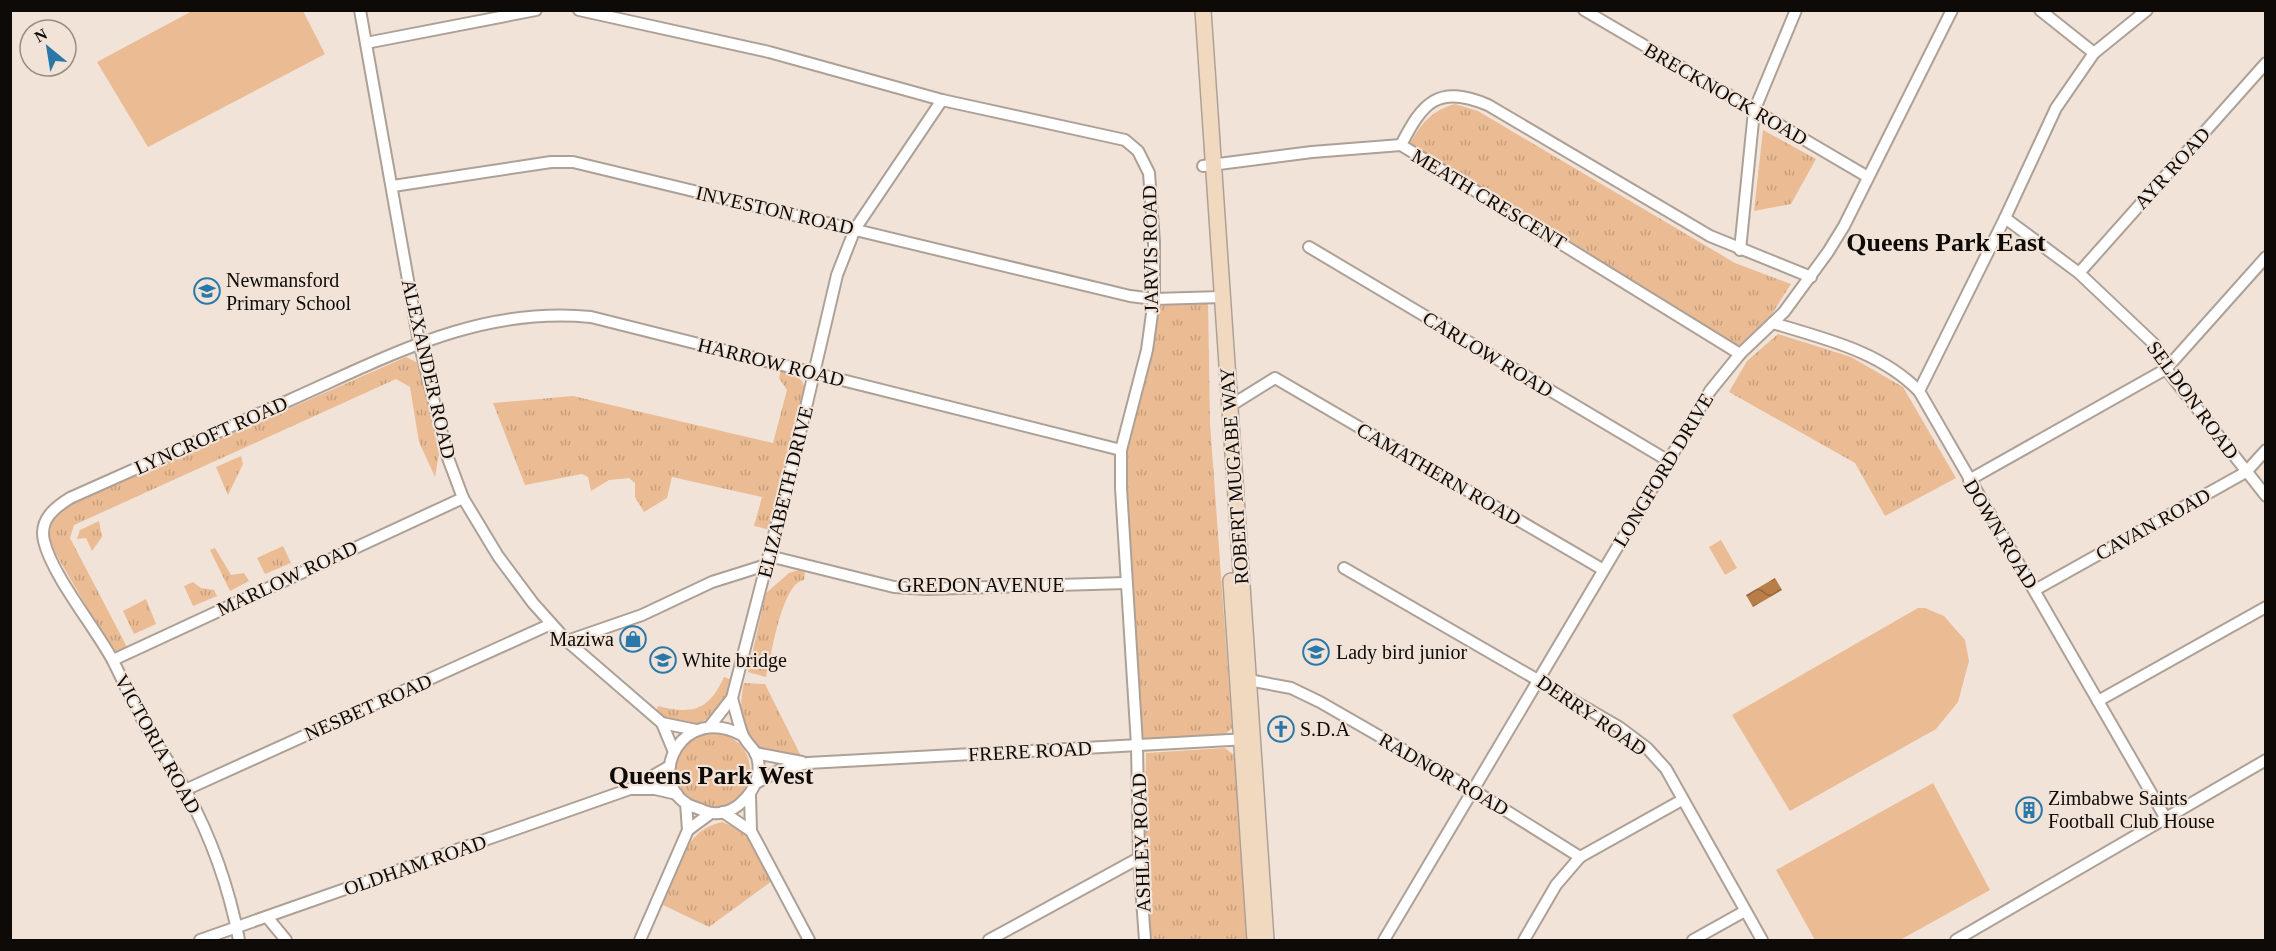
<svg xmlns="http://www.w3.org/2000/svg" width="2276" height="951" font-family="'Times New Roman',serif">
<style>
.grass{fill:url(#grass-tufts)}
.park{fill:#ebbb93}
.water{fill:url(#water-waves)}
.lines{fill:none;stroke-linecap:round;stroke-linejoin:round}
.street-casing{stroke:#ada197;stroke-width:14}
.secondary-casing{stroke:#ada197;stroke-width:18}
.street{stroke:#fff;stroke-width:10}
.secondary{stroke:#f1d9c0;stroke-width:15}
.labels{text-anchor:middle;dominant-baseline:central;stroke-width:4.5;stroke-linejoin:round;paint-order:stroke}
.street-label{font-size:20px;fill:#0e0a07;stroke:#f1e3d8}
.poi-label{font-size:20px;fill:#0e0a07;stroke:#f1e3d8;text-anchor:start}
.district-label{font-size:26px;font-weight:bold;fill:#0e0a07;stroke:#f1e3d8}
</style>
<defs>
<pattern id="grass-tufts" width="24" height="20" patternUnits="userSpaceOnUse" patternTransform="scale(1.5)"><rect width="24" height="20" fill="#ebbb93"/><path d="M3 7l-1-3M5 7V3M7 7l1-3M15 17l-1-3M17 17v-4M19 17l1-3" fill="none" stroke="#c89f7d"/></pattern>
<pattern id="water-waves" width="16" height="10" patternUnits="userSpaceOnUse" patternTransform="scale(1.5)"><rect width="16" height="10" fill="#b97d48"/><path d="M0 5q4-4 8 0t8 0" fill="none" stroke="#95653a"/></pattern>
</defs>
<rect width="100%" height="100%" fill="#f1e3d8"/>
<g class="grass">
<path d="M1455,104l23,7 257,152 56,21 -23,36 -30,26 -328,-203c13,-21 21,-32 45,-39z"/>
<polygon points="1763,130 1816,159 1791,204 1754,211"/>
<polygon points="1208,303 1210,423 1232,728 1223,736 1143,740 1140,732 1125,489 1126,450 1152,351 1159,304"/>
<polygon points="1778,334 1851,357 1903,387 1956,478 1885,516 1855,463 1729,392 1747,361"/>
<path d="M406,357l12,6 2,8 19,82 -4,24 -16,-35 -9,-55 -14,-8 -322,146 -4,13 58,111 -13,6 -65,-111c-3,-34 20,-39 47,-51z"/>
<path d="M781,371c14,4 22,5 24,20l-34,139 -17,-4 8,-29 -90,-20 -5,21 -23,14 -9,-15v-14l-6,-5 -20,2 -18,11 -3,-14 -6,-3 -57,11 -32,-82 80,-7 200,47 14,-53 -8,-12z"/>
<polygon points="241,456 243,464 228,495 216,467"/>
<polygon points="99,521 102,537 92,551 86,538 77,539 80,530"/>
<polygon points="283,546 291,563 265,574 257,558"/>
<polygon points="215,548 231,575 244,573 249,581 230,591 210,550"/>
<path d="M798,570l7,1 -1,9c-22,2 -33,77 -38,97l-18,-5 18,-79 23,-20z"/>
<polygon points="193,582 201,588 214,590 217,596 193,606 184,586"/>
<polygon points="146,599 156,624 134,634 123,611"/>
<path d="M724,677l8,3c-9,40 -41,59 -76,31l2,-5c35,9 51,4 66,-29z"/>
<path d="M744,683l21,1 36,72c-11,-3 -32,-3 -41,-9 -21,-13 -21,-44 -16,-64z"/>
<circle cx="713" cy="770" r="37"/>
<polygon points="1225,748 1235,756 1248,940 1151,940 1145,857 1146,753"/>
<path d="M722,822c29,9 37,34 50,59l-63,46 -46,-22c14,-34 20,-75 59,-83z"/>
</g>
<g class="park">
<polygon points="194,10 303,11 325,54 148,147 97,62"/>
<polygon points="1721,540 1737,568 1725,575 1709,547"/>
<polygon points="1918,608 1925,608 1944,616 1965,640 1969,661 1958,702 1936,729 1790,811 1732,715"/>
<polygon points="1933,783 1990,890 1900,940 1815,940 1776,870"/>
</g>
<polygon class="water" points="1775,578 1782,590 1753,607 1746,595"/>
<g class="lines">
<g class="street-casing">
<g id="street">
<polyline points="360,10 419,342 448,458 463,498 498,556 533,603 567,641 662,723 674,752"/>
<polyline points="579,10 769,52 942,100 1125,140 1138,151 1149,173 1154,242 1154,299 1147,350 1121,450 1121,488 1137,745 1139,858 1145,940"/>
<polyline points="1584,10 1868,177"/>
<polyline points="2040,10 2094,53"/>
<polyline points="366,43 536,10"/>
<polyline points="1203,166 1312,152 1401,145"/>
<polyline points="393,186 551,162 573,162 1130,296 1154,299 1222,297"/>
<polyline points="2005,218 2079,273 2154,344 2166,369 2266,496"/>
<polyline points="1309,247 1667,460"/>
<polyline points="1740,250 1754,111 1796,10"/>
<polyline points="2079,273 2266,63"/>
<path d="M1773,323c52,16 107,28 146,68l246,426"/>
<path d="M1740,354l-339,-209c22,-43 37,-61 87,-40l222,131 101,41"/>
<polyline points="1919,391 2005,218 2056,108 2094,53 2147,10"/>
<polyline points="1230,406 1275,378 1602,569"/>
<polyline points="1969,480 2166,369 2266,257"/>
<polyline points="769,556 894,587 926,589 1126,583"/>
<polyline points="1344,568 1619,727 1647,748 1666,769 1762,940"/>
<polyline points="2035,590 2246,472 2266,450"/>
<polyline points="567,641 642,615 712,582 766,565"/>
<polyline points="113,660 463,498"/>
<polyline points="1243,679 1291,688 1320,702 1473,790 1580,857"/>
<path d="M732,698c3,11 6,24 10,35 2,7 9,13 13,19 9,18 0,38 -13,50 -10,10 -25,14 -38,9 -5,-3 -12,-4 -17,-7 -41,-26 -5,-101 55,-69"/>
<polyline points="2098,701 2266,607"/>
<polyline points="662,723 696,730"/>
<polyline points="710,726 732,698 795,454 837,275 855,229 942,100"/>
<polyline points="755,753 802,762"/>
<polyline points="756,783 780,770 808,763 1248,739"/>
<polyline points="633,789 655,789 677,794"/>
<polyline points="185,790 551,624"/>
<polyline points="750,795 751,831 809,940"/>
<polyline points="723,812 751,831"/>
<polyline points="688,830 711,813"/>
<polyline points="267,917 286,940"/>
<polyline points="200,940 630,789 670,766"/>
<path d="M239,940c-10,-53 -27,-101 -53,-149 -14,-26 -32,-49 -45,-74 -11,-19 -19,-39 -29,-58 -18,-33 -60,-84 -68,-118 -5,-21 10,-33 26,-43 73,-32 146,-65 220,-98 99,-44 189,-94 301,-83l530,133"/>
<polyline points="640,940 688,830 686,803"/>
<polyline points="989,940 1139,858"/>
<polyline points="1384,940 1710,391 1740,354 1784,312 1828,252 1844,226 1952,10"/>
<polyline points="1524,940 1556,885 1580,857 1682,800"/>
<polyline points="1693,940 1745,911"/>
<polyline points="1956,940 2266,760"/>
</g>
</g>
<g class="secondary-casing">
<g id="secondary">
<polyline points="1203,10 1266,940"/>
<polyline points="1231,581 1255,940"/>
</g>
</g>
<use href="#street" class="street"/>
<use href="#secondary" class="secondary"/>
</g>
<defs>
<g id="school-ring" transform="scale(1.35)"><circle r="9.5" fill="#f1e3d8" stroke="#2a78aa" stroke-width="1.5"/><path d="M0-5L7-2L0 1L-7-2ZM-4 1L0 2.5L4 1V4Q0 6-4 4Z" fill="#2a78aa"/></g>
<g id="shop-ring" transform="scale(1.35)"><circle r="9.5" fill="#f1e3d8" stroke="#2a78aa" stroke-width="1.5"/><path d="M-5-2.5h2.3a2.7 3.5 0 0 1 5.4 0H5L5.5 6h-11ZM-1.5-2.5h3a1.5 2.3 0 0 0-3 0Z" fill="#2a78aa"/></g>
<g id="university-ring" transform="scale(1.35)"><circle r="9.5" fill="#f1e3d8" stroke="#2a78aa" stroke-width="1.5"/><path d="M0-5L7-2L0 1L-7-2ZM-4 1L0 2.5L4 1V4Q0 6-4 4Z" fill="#2a78aa"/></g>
<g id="church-ring" transform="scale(1.35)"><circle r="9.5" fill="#f1e3d8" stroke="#2a78aa" stroke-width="1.5"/><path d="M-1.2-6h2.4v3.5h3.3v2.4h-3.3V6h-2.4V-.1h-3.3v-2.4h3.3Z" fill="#2a78aa"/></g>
<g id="building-ring" transform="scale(1.35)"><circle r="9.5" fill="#f1e3d8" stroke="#2a78aa" stroke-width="1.5"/><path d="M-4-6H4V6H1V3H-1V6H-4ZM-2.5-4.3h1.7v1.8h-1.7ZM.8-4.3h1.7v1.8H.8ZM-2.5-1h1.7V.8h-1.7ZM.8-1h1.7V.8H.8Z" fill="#2a78aa"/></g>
</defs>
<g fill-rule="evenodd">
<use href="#school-ring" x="207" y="291"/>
<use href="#shop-ring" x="633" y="639"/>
<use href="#school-ring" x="1316" y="652"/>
<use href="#university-ring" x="663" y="660"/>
<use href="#church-ring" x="1281" y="729"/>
<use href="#building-ring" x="2029" y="810"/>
</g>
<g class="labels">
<g class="street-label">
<text transform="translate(1726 94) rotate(30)">BRECKNOCK ROAD</text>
<text transform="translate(2172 168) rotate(-48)">AYR ROAD</text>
<text transform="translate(1489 199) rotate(31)">MEATH CRESCENT</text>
<text transform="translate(775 210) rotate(13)">INVESTON ROAD</text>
<text transform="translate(1150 249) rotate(-91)">JARVIS ROAD</text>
<text transform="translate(1488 354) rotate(31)">CARLOW ROAD</text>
<text transform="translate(771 362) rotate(14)">HARROW ROAD</text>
<text transform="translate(429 369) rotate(77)">ALEXANDER ROAD</text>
<text transform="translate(2193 400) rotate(54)">SELDON ROAD</text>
<text transform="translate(211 435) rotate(-24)">LYNCROFT ROAD</text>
<text transform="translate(1663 470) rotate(-59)">LONGFORD DRIVE</text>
<text transform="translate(1439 474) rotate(30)">CAMATHERN ROAD</text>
<text transform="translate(1234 476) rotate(-94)">ROBERT MUGABE WAY</text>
<text transform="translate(785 492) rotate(-76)">ELIZABETH DRIVE</text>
<text transform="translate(2153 524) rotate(-29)">CAVAN ROAD</text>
<text transform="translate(2001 534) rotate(59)">DOWN ROAD</text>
<text transform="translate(287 578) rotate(-25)">MARLOW ROAD</text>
<text x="981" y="585">GREDON AVENUE</text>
<text transform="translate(368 707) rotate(-24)">NESBET ROAD</text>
<text transform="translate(1592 715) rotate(34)">DERRY ROAD</text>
<text transform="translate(158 744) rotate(61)">VICTORIA ROAD</text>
<text transform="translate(1030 751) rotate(-3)">FRERE ROAD</text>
<text transform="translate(1444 774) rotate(30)">RADNOR ROAD</text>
<text transform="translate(1141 843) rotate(-92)">ASHLEY ROAD</text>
<text transform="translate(415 865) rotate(-19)">OLDHAM ROAD</text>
</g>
<g class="poi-label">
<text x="226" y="280">Newmansford<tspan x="226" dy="23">Primary School</tspan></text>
<text x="614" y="639" text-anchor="end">Maziwa</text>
<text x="1336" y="652">Lady bird junior</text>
<text x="682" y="660">White bridge</text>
<text x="1300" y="729">S.D.A</text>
<text x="2048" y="798">Zimbabwe Saints<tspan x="2048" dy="23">Football Club House</tspan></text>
</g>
<g class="district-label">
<text x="1946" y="242">Queens Park East</text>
<text x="711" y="775">Queens Park West</text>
</g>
</g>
<rect width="2276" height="951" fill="none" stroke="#0e0a07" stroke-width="24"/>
<g transform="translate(48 48) rotate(330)"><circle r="28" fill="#f1e3d8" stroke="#968c84" stroke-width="1.5"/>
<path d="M0-4.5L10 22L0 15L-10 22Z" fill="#2a78aa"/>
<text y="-9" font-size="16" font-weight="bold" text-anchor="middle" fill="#0e0a07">N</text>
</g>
</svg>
